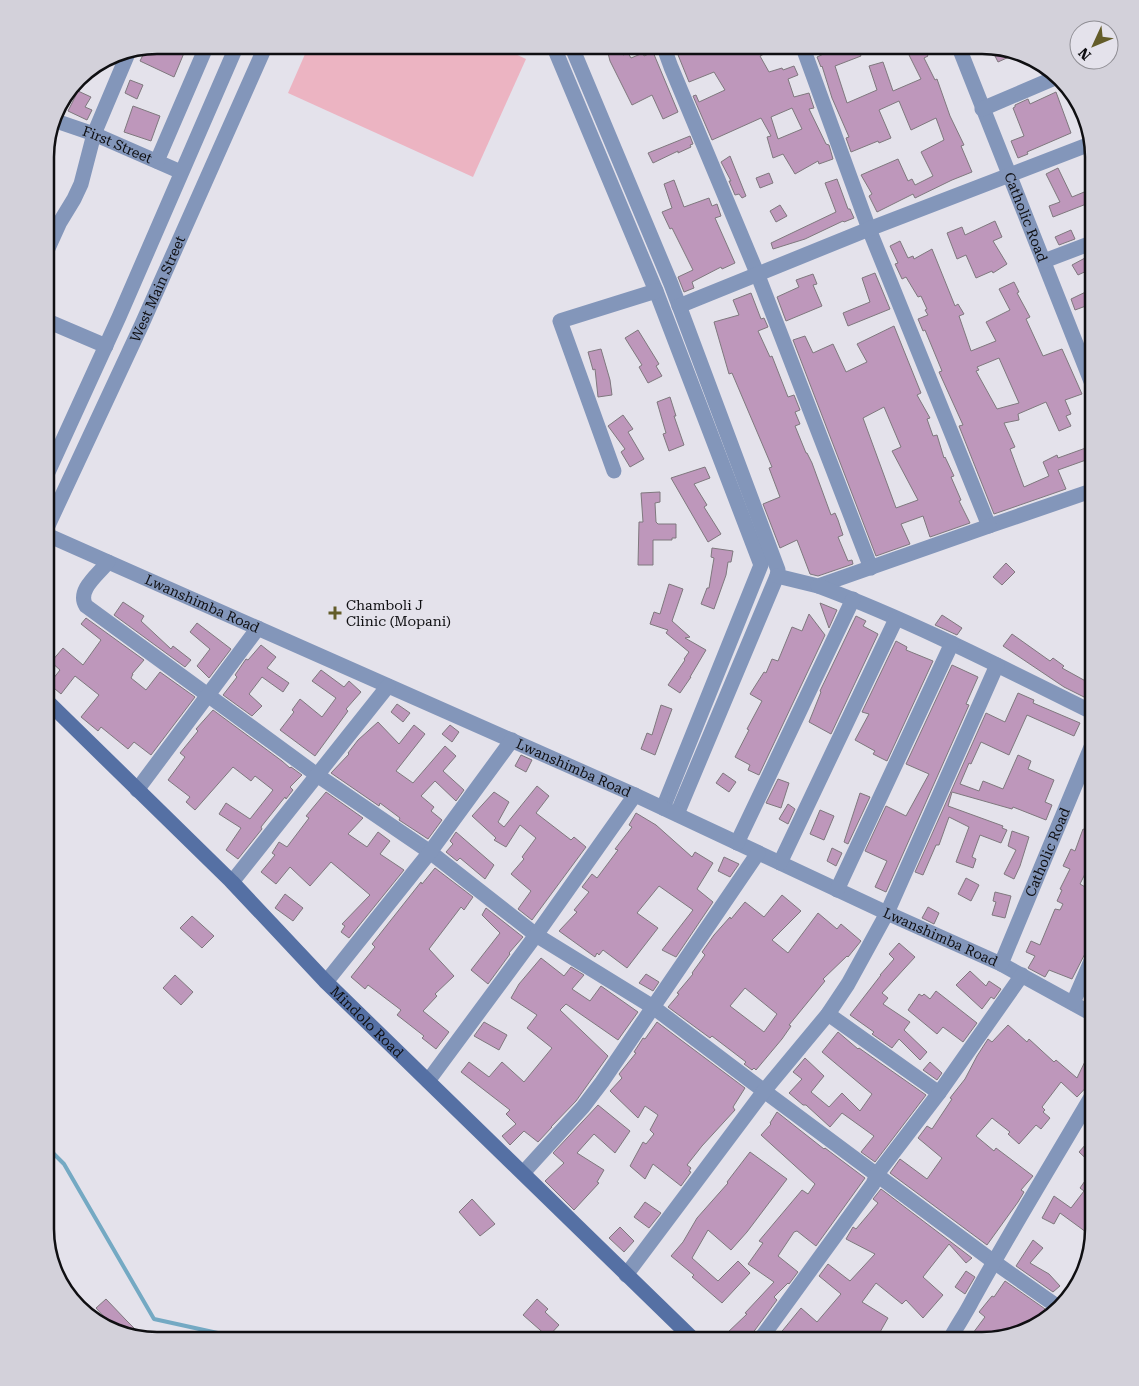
<svg xmlns="http://www.w3.org/2000/svg" width="1139" height="1386" font-family="'Roboto Serif',serif">
<style>
.green{fill:#ecb4c2}
.lines{fill:none;stroke-linecap:round;stroke-linejoin:round}
.stream{stroke:#74a9c3;stroke-width:4}
.building{fill:#be97bb;stroke:#7f787e;fill-rule:evenodd}
.street{stroke:#8396ba;stroke-width:15}
.secondary{stroke:#5570a4;stroke-width:15}
.poi-dot{fill:#635c29;stroke:#e4e2eb;stroke-width:2}
.labels{text-anchor:middle;dominant-baseline:central;stroke-width:4;stroke-linejoin:round;paint-order:stroke}
.street-label{font-size:14px;fill:#0f0f12;stroke:#e4e2eb}
.poi-label{font-size:14px;fill:#0f0f12;stroke:#e4e2eb;text-anchor:start}
.rim{fill:none;stroke:#0f0f12;stroke-width:2.5}
</style>
<rect width="100%" height="100%" fill="#e4e2eb"/>
<polygon class="green" points="309,45 496,45 526,59 473,177 288,93"/>
<g class="lines">
<polyline class="stream" points="45,1145 64,1164 154,1319 254,1341"/>
</g>
<g class="building">
<polygon points="157,45 166,45 184,53 174,77 140,61 147,47"/>
<polygon points="606,45 619,45 623,55 628,53 631,58 643,53 644,56 653,52 678,112 663,119 652,95 632,105 610,61"/>
<path d="M674,45h108l-22,11 9,16 13,-4 1,2 11,-4 4,9 -10,4 6,18 15,-4 5,15 -5,1 17,35 3,1 4,14 -14,5 -1,-3 -23,13 -12,-20 -10,4 -6,-21 4,-1 -10,-18 -49,22 -19,-44 3,-1 3,7 26,-12 -11,-18 -25,10zM792,108l10,21 -24,10 -7,-22z"/>
<polygon points="843,45 857,45 861,56 835,66 847,103 877,90 869,66 883,62 893,91 921,79 904,45 922,45 928,56 924,58 935,80 937,79 950,116 964,145 961,146 972,172 952,180 915,198 913,194 877,212 869,196 872,194 861,175 898,159 908,181 912,179 915,185 933,176 921,152 944,140 936,118 911,130 899,101 879,110 891,138 879,143 878,141 851,152 846,138 849,137 832,98 822,66 821,67 817,57"/>
<polygon points="990,46 1006,50 1009,57 998,62"/>
<polygon points="130,80 143,85 137,99 125,93"/>
<polygon points="78,91 91,97 85,107 92,110 87,120 68,111"/>
<polygon points="1056,92 1071,133 1027,152 1028,154 1018,158 1011,141 1024,136 1013,108 1015,107 1015,105 1028,99 1030,104"/>
<polygon points="133,106 160,116 151,141 124,132"/>
<polygon points="690,136 693,144 690,145 691,147 678,153 678,151 653,163 648,153"/>
<polygon points="730,156 746,196 742,198 739,194 735,195 729,181 731,181 721,162"/>
<polygon points="1058,168 1072,197 1094,188 1094,201 1053,217 1049,206 1060,202 1046,174"/>
<polygon points="769,173 773,183 760,188 756,178"/>
<polygon points="837,179 848,209 850,209 854,218 844,222 843,221 805,239 773,249 771,243 836,212 825,183"/>
<polygon points="674,180 684,207 709,198 712,206 717,204 721,216 715,218 735,263 722,269 721,267 692,282 694,288 684,292 678,277 693,270 672,228 670,229 662,212 672,208 664,184"/>
<polygon points="780,205 787,216 776,222 770,211"/>
<polygon points="995,221 1002,237 993,241 1007,264 993,273 992,271 976,278 966,255 957,259 947,233 962,227 965,235"/>
<polygon points="1071,230 1075,239 1059,245 1055,237"/>
<path d="M900,241l8,17 5,-2 1,3 18,-10 23,57 3,-2 6,10 -5,2 12,35 25,-10 -10,-19 24,-12 -11,-21 15,-7 5,10 -2,1 13,24 -4,2 17,37 19,-7 20,45 -17,6 6,14 -5,2 5,10 -12,5 -13,-29 -28,12 1,6 -15,3 11,24 -5,2 14,38 25,-11 -6,-14 14,-7 1,3 36,-13v34l-8,-19 -28,10 8,19 -72,25 -35,-88 4,-1 -24,-53 3,-1 -17,-41 -2,1 -5,-12 10,-4 -3,-5 2,-1 -6,-13 -3,1 -12,-20 -4,2 -7,-15 3,-1 -8,-17zM999,358l20,45 -22,6 -21,-38 3,-1 -2,-3z"/>
<polygon points="1085,258 1091,269 1078,275 1072,265"/>
<polygon points="875,273 890,309 848,326 843,313 870,302 862,278"/>
<polygon points="813,274 817,284 813,285 822,306 786,321 777,297 799,287 796,280"/>
<polygon points="1094,288 1094,303 1075,310 1071,299"/>
<polygon points="751,293 761,319 764,318 768,327 758,331 770,357 772,356 788,397 794,395 800,410 795,412 800,424 795,426 806,453 807,453 812,463 831,515 835,513 838,520 843,535 838,537 848,561 852,560 853,564 818,576 810,574 797,540 780,548 763,504 780,497 769,468 772,467 732,373 729,374 714,322 739,315 733,300"/>
<path d="M894,326l27,67 -4,2 13,23 -3,1 6,17 4,-1 7,23 1,-1 9,19 -3,1 10,23 -2,1 11,22 -40,14 -7,-21 -22,8 9,20 -34,12 -83,-216 12,-4 8,17 20,-9 13,28 21,-10 -10,-18zM884,407l17,40 -9,4 26,49 -22,8 -33,-90z"/>
<polygon points="638,330 659,364 656,366 662,376 648,383 639,367 642,365 625,338"/>
<polygon points="601,349 610,380 612,395 598,397 595,369 593,370 588,352"/>
<polygon points="670,397 676,416 674,416 684,445 669,451 663,434 666,433 657,402"/>
<polygon points="623,415 633,429 628,432 644,459 630,467 621,452 625,449 608,426"/>
<polygon points="705,467 710,478 694,484 707,505 704,507 721,534 708,542 671,478"/>
<polygon points="660,492 660,502 655,503 656,522 658,524 676,524 676,538 672,538 672,540 653,540 653,565 638,565 639,522 643,522 641,493"/>
<polygon points="712,548 733,551 731,562 728,562 726,575 714,609 701,604 707,588 709,588 714,558 711,557"/>
<polygon points="1006,563 1015,572 1002,585 993,577"/>
<polygon points="669,584 683,589 672,621 690,637 685,638 706,650 690,677 691,677 680,693 668,685 685,660 684,659 689,652 666,633 668,630 650,624 654,612 660,614"/>
<polygon points="123,602 144,616 141,621 171,649 173,646 191,660 185,667 114,615"/>
<polygon points="820,603 837,610 829,628"/>
<polygon points="809,614 825,635 759,775 748,770 750,765 735,757 749,730 747,729 762,701 750,694 764,672 766,673 772,659 778,661 792,627 802,631"/>
<polygon points="942,615 962,628 957,635 935,625"/>
<polygon points="856,616 866,621 863,626 878,634 831,734 809,722 821,692 820,691"/>
<polygon points="86,618 144,660 132,674 133,674 131,678 146,690 160,672 195,697 151,755 134,742 128,749 101,727 98,731 81,717 99,695 75,676 61,694 49,684 60,670 51,662 63,648 83,665 101,640 81,624"/>
<polygon points="197,623 231,649 209,678 197,666 210,649 190,632"/>
<polygon points="1012,634 1050,661 1053,658 1064,666 1062,668 1091,684 1084,697 1064,687 1003,646"/>
<polygon points="896,641 907,647 906,650 933,661 887,761 873,754 875,751 855,740 869,714 862,712"/>
<polygon points="261,645 276,657 267,668 289,683 283,692 262,677 249,694 262,706 252,716 223,695 237,677 235,675 246,659 248,660"/>
<polygon points="952,665 978,677 966,704 969,705 886,892 875,887 887,861 865,851 886,806 906,816 929,774 906,764"/>
<polygon points="321,670 344,687 349,681 361,692 346,709 348,711 315,756 280,730 294,712 292,710 300,699 322,717 336,698 312,681"/>
<polygon points="1018,693 1034,700 1033,703 1080,723 1074,736 1027,715 1009,755 981,742 971,764 969,763 960,784 979,791 983,781 1003,789 1018,755 1031,761 1028,769 1054,780 1045,802 1052,805 1046,820 1013,807 1012,809 952,792 948,806 1003,826 1002,828 1007,830 1001,843 980,835 972,857 976,859 973,868 956,862 969,827 949,817 939,845 936,845 923,875 915,872 986,713 1005,722"/>
<polygon points="397,704 410,713 403,722 391,712"/>
<polygon points="661,705 672,709 655,755 641,749 647,733 652,735"/>
<polygon points="213,710 282,761 290,768 291,767 302,775 290,787 293,790 286,799 285,797 261,827 262,829 238,859 226,850 241,828 219,814 226,803 250,819 273,790 255,776 251,781 233,767 195,810 186,802 190,797 168,780 185,757 180,753 198,731 196,729"/>
<polygon points="378,722 399,744 414,725 425,734 396,771 413,783 445,746 456,756 443,771 464,790 456,801 435,781 421,796 434,807 431,811 442,820 428,839 399,820 400,818 380,803 379,806 331,773 349,754 348,753 358,740"/>
<polygon points="450,725 459,732 452,742 442,734"/>
<polygon points="521,755 532,760 526,772 515,766"/>
<polygon points="723,773 736,782 729,792 716,783"/>
<polygon points="778,779 789,783 781,808 766,803"/>
<polygon points="537,786 549,796 536,813 571,840 574,837 586,847 532,920 518,909 531,891 511,874 524,859 522,857 536,838 520,825 506,847 494,840 496,838 472,816 494,792 509,802 498,822 504,827"/>
<polygon points="326,792 363,818 348,834 367,847 378,832 390,841 380,854 404,870 349,938 341,932 345,926 342,924 370,895 331,862 310,886 290,867 276,884 261,872 275,855 272,853 279,842 287,847 309,818 306,816"/>
<polygon points="860,793 870,797 848,844 844,842"/>
<polygon points="788,804 795,809 788,824 779,819"/>
<polygon points="820,810 834,816 824,840 810,834"/>
<polygon points="636,813 656,825 692,857 695,852 713,863 697,889 713,902 676,957 662,950 693,910 659,886 637,913 658,928 627,968 603,950 599,955 597,953 595,957 559,931 577,912 574,910 589,892 582,887 592,874 597,878 618,850 615,849 632,827 629,825"/>
<polygon points="1083,829 1094,833 1094,856 1080,884 1094,892 1094,936 1072,979 1049,970 1045,977 1028,968 1035,956 1026,952 1031,941 1040,945 1055,909 1060,910 1063,904 1057,901 1062,890 1060,889 1070,869 1063,866 1071,849 1075,851"/>
<polygon points="1012,831 1029,837 1020,866 1014,879 1004,874 1016,850 1008,846"/>
<polygon points="456,832 494,865 485,879 460,858 457,861 446,852 453,844 450,841"/>
<polygon points="832,848 842,853 836,866 827,861"/>
<polygon points="724,857 739,864 730,877 718,871"/>
<polygon points="435,868 473,897 464,910 461,907 429,949 454,976 435,994 437,996 423,1011 449,1032 436,1049 422,1038 424,1036 397,1015 401,1010 368,985 365,989 351,977 375,947 372,944 421,882 422,884"/>
<polygon points="966,878 979,885 971,901 958,894"/>
<polygon points="995,892 1011,896 1005,918 992,915 996,902 993,901"/>
<polygon points="285,894 303,908 293,921 275,908"/>
<path d="M782,895l19,16 -29,29 16,13 30,-40 19,16 4,-5 20,17 -13,16 -1,-1 -24,23 2,2 -36,44 2,1 -9,13 -26,31 -2,-2 -2,2 -8,-6 2,-2 -34,-26 -2,2 -42,-31 11,-13 -2,-1 16,-19 -1,-1 13,-18 -3,-3 12,-17 16,-18 1,2 14,-17 19,15zM745,988l32,26 -13,18 -34,-26z"/>
<polygon points="928,907 939,913 934,924 922,918"/>
<polygon points="486,908 523,937 509,953 510,954 488,984 471,970 500,933 482,915"/>
<polygon points="192,916 214,936 202,948 180,928"/>
<polygon points="899,943 915,957 882,993 888,998 883,1004 910,1022 904,1030 927,1052 920,1060 899,1039 892,1048 872,1034 874,1032 850,1015 881,975 880,975 894,959 889,954"/>
<polygon points="541,958 564,976 571,967 584,975 572,989 590,1001 601,986 638,1012 618,1040 566,1004 560,1010 608,1056 576,1101 551,1127 552,1127 538,1142 524,1131 510,1145 502,1136 516,1124 506,1114 510,1110 461,1072 469,1062 489,1077 502,1062 524,1082 552,1048 527,1028 537,1015 511,998 519,984"/>
<polygon points="970,971 986,986 989,981 1001,989 994,999 991,997 982,1009 956,985"/>
<polygon points="646,974 659,982 653,991 639,983"/>
<polygon points="175,975 193,992 181,1005 163,988"/>
<polygon points="936,991 977,1023 963,1042 943,1027 937,1034 908,1010 919,994 922,996 924,994 930,999"/>
<polygon points="484,1022 507,1035 499,1050 474,1036"/>
<polygon points="657,1022 745,1088 733,1107 735,1110 702,1146 687,1165 691,1168 689,1171 691,1172 681,1186 653,1164 645,1179 630,1166 643,1142 646,1144 654,1134 650,1130 658,1115 645,1106 638,1118 610,1091 622,1078 619,1074 636,1053 634,1052 643,1038 645,1039"/>
<polygon points="1008,1025 1027,1042 1029,1039 1054,1062 1056,1060 1077,1078 1094,1043 1094,1079 1077,1097 1061,1082 1042,1107 1045,1110 1043,1112 1050,1118 1041,1129 1036,1125 1019,1144 1008,1134 1010,1132 992,1118 976,1136 994,1151 996,1148 1033,1176 1021,1190 1024,1192 1018,1202 987,1245 890,1173 900,1159 927,1179 942,1158 918,1138 927,1126 932,1129 952,1099 950,1098 965,1079 977,1056 988,1039 992,1042"/>
<polygon points="838,1032 858,1049 859,1048 926,1095 875,1162 861,1152 874,1136 842,1113 830,1127 806,1105 803,1105 789,1093 802,1079 793,1072 805,1058 824,1076 811,1092 829,1107 842,1093 860,1111 872,1094 822,1052"/>
<polygon points="930,1062 942,1073 937,1080 923,1070"/>
<polygon points="598,1105 630,1131 615,1153 594,1134 577,1153 604,1170 597,1182 599,1183 574,1210 545,1181 564,1163 553,1153"/>
<polygon points="777,1112 824,1149 825,1148 865,1178 816,1246 797,1231 794,1232 778,1256 798,1272 789,1284 788,1283 774,1297 777,1300 755,1330 745,1341 731,1341 725,1335 747,1314 745,1313 774,1282 748,1264 763,1243 759,1241 802,1190 808,1194 815,1184 761,1135 771,1124 770,1123"/>
<polygon points="1094,1135 1094,1166 1079,1152"/>
<polygon points="750,1152 787,1179 747,1232 731,1250 708,1230 692,1258 718,1281 738,1261 750,1273 722,1303 692,1277 694,1275 671,1256 683,1242 697,1218 728,1183 727,1182"/>
<polygon points="1094,1168 1094,1222 1086,1232 1060,1213 1054,1224 1042,1218 1054,1196 1071,1208 1084,1191 1080,1188"/>
<polygon points="881,1189 972,1258 966,1263 949,1244 923,1277 943,1295 923,1318 906,1300 902,1304 876,1283 862,1302 888,1318 875,1341 774,1341 801,1308 817,1322 841,1294 819,1276 828,1264 850,1281 875,1254 846,1239 853,1227 856,1229 878,1203 873,1199"/>
<polygon points="472,1199 495,1224 480,1236 459,1212"/>
<polygon points="645,1202 661,1213 649,1228 634,1217"/>
<polygon points="620,1227 634,1241 624,1252 609,1238"/>
<polygon points="1033,1240 1043,1248 1030,1263 1049,1274 1060,1286 1053,1292 1016,1266"/>
<polygon points="966,1271 975,1277 965,1294 955,1287"/>
<polygon points="1005,1281 1048,1311 1036,1325 982,1341 967,1341 985,1317 979,1312 992,1296 994,1297"/>
<polygon points="106,1299 126,1320 144,1338 122,1333 110,1320 108,1321 96,1308"/>
<polygon points="537,1299 548,1309 545,1312 559,1325 548,1337 523,1315"/>
</g>
<g class="lines">
<g class="street">
<polyline points="553,45 656,291 761,565 663,808"/>
<polyline points="571,45 671,284 778,570 777,576 677,814"/>
<polyline points="663,45 671,67 757,273 871,568"/>
<polyline points="802,45 869,229 989,526 1094,490"/>
<path id="s1" d="M958,45l136,344"/>
<polyline points="982,109 1057,77"/>
<path id="s2" d="M53,120l41,14 87,38"/>
<polyline points="157,161 207,45"/>
<polyline points="45,255 60,222 74,199 81,184 94,134 129,51"/>
<polyline points="1044,261 1094,242"/>
<polyline points="679,306 869,229 1090,144"/>
<polyline points="45,320 106,346"/>
<polyline points="614,471 560,321 656,291"/>
<polyline points="45,479 119,317 237,45"/>
<path id="s3" d="M45,532l97,-208 124,-279"/>
<path id="s4" d="M45,534l590,261 252,118 114,51 93,51"/>
<path d="M108,562c-9,12 -32,28 -22,44l231,169 113,77 106,83 117,72 111,84 230,171 64,45"/>
<polyline points="777,576 818,586 989,526"/>
<path d="M818,586c94,35 185,82 276,127"/>
<polyline points="137,790 258,628"/>
<polyline points="737,843 853,599"/>
<polyline points="780,863 896,619"/>
<polyline points="232,882 388,686"/>
<polyline points="837,890 952,643"/>
<path id="s5" d="M1001,964l93,-224"/>
<polyline points="326,982 430,852 512,740"/>
<polyline points="1073,1003 1094,954"/>
<polyline points="828,1014 939,1093"/>
<polyline points="428,1081 536,935 635,795"/>
<polyline points="523,1173 583,1107 602,1082 758,853"/>
<polyline points="626,1275 764,1091 828,1014 848,984 887,913 997,665"/>
<polyline points="759,1341 873,1184 877,1174 939,1093 1022,975"/>
<path d="M949,1341c7,-14 16,-26 23,-40 39,-71 81,-139 122,-209"/>
</g>
<path class="secondary" id="s6" d="M45,699l187,183 94,100 369,359"/>
</g>
<path class="poi-dot" d="M332.5 605.5h5v5h5v5h-5v5h-5v-5h-5v-5h5z"/>
<g class="labels">
<g class="street-label">
<text stroke="none"><textPath href="#s2" startOffset="69">First Street</textPath></text>
<text stroke="none"><textPath href="#s1" startOffset="185">Catholic Road</textPath></text>
<text stroke="none"><textPath href="#s3" startOffset="268">West Main Street</textPath></text>
<text stroke="none"><textPath href="#s4" startOffset="172">Lwanshimba Road</textPath></text>
<text stroke="none"><textPath href="#s4" startOffset="578">Lwanshimba Road</textPath></text>
<text stroke="none"><textPath href="#s5" startOffset="121">Catholic Road</textPath></text>
<text stroke="none"><textPath href="#s4" startOffset="982">Lwanshimba Road</textPath></text>
<text stroke="none"><textPath href="#s6" startOffset="456">Mindolo Road</textPath></text>
</g>
<g class="poi-label">
<text x="346" y="605">Chamboli J<tspan x="346" dy="16">Clinic (Mopani)</tspan></text>
</g>
</g>
<path d="M0 0H1139V1386H0ZM157 54H982A103 103 0 0 1 1085 157V1229A103 103 0 0 1 982 1332H157A103 103 0 0 1 54 1229V157A103 103 0 0 1 157 54Z" fill="#d3d1da" fill-rule="evenodd"/>
<path class="rim" d="M157 54H982A103 103 0 0 1 1085 157V1229A103 103 0 0 1 982 1332H157A103 103 0 0 1 54 1229V157A103 103 0 0 1 157 54Z"/>
<g transform="translate(1094 45) rotate(226)"><circle r="24" fill="#e4e2eb" stroke="#8f8e94"/>
<path d="M0-4L9 19L0 12L-9 19Z" fill="#635c29"/>
<text y="-8" font-size="14" font-weight="bold" text-anchor="middle" fill="#0f0f12">N</text>
</g>
</svg>
